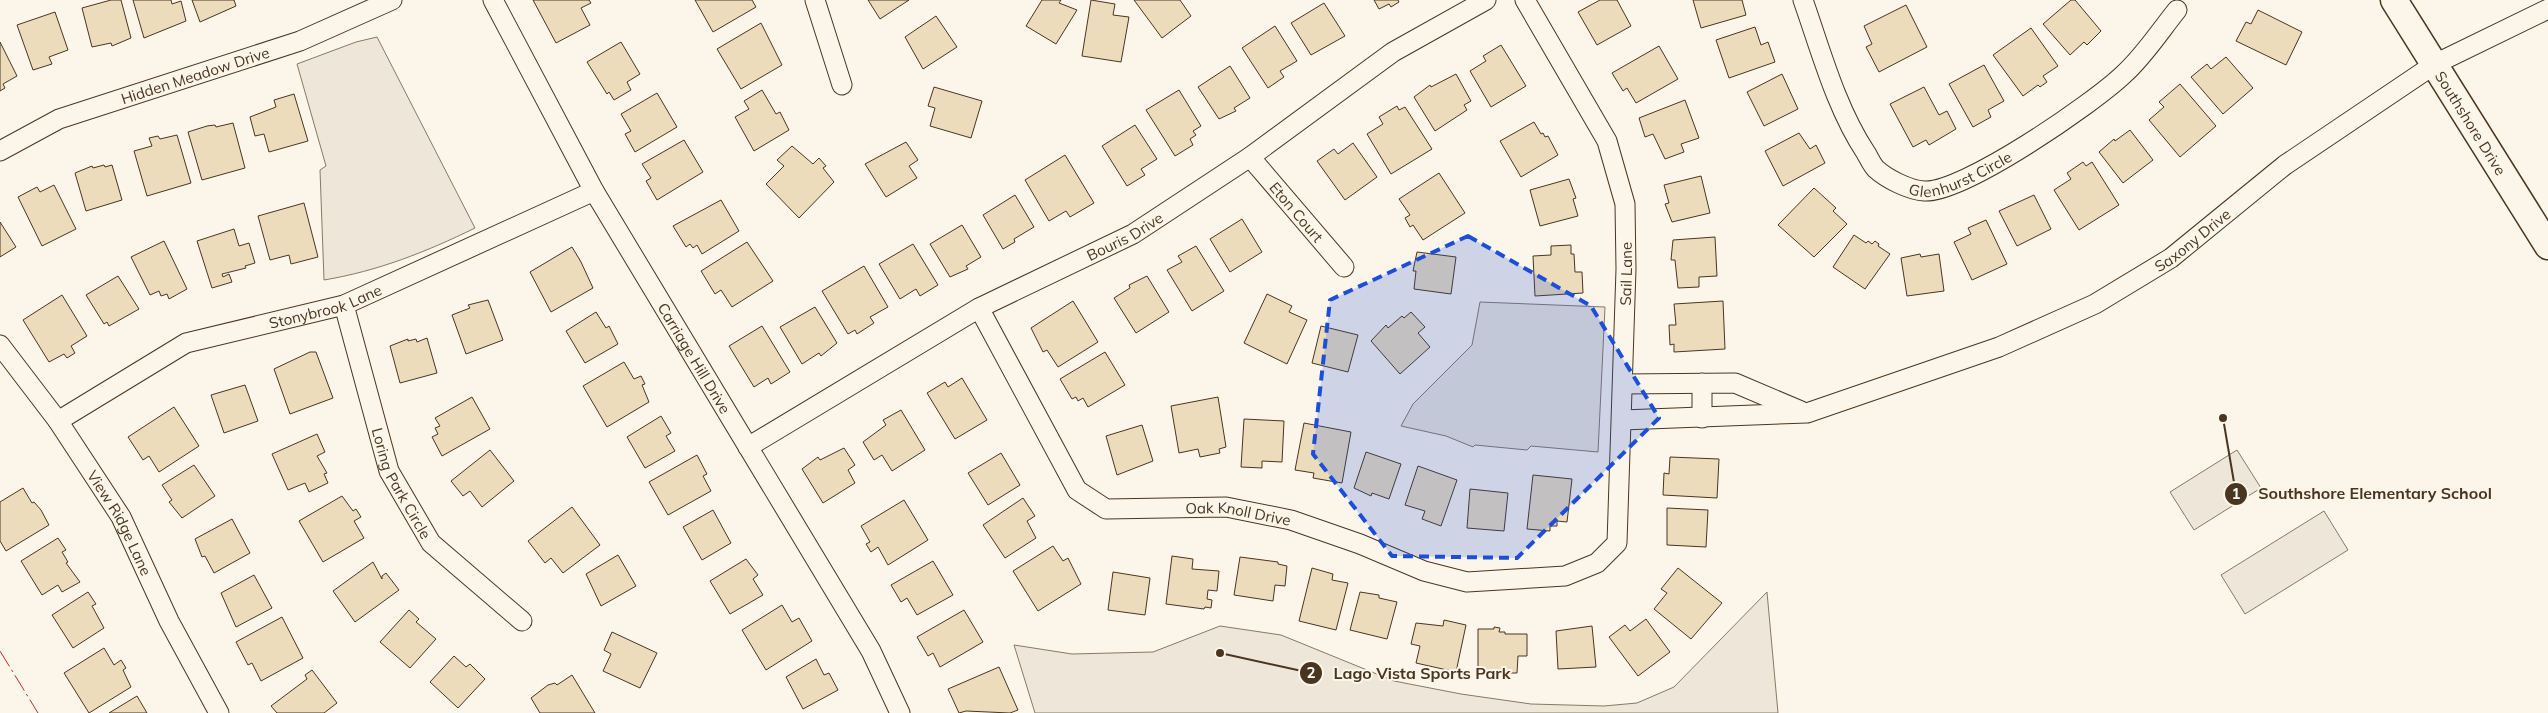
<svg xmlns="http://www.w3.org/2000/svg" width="2548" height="713" font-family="Mulish,sans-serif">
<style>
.green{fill:#ede6d9;stroke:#887966}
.building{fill:#ecdcbc;stroke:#4a3520}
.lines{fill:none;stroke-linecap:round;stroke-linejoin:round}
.street-casing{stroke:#4a3520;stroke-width:21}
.secondary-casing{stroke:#4a3520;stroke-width:29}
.street{stroke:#fbf6e9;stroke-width:19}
.secondary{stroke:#fbf6e9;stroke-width:26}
.power{stroke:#c62828;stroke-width:1;stroke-dasharray:18 4 2.5 4;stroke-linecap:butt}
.marked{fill:#1d4ed8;fill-opacity:0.2;stroke:#1d4ed8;stroke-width:4;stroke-dasharray:10 6;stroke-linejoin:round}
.labels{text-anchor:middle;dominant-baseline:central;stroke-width:4;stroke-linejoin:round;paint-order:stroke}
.street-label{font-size:15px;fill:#4a3520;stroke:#fbf6e9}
.leader{fill:none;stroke:#4a3520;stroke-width:2}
.callout-dot{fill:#4a3520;stroke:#fbf6e9;stroke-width:2}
.mark-label{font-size:15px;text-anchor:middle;font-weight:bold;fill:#fff}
.callout-label{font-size:16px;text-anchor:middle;font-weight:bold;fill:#4a3520;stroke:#fbf6e9;stroke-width:4;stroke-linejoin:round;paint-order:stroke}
</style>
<rect width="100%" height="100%" fill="#fbf6e9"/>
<g class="green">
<path d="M377,37l98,191c-49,24 -97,43 -151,52l-4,-110 6,-4 -29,-102 59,-22z"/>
<polygon points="1480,302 1605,307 1598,452 1531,446 1527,450 1475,445 1473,447 1446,436 1401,426 1413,404 1472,345"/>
<polygon points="2237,450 2261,488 2194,530 2170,492"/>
<polygon points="2324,511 2348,550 2245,614 2221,575"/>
<polygon points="1767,592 1778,713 1035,713 1014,645 1072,654 1153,652 1220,626 1281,635 1394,681 1461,694 1531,704 1604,706 1637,703 1674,687"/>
</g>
<g class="building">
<polygon points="111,0 121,0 131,38 112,46 111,43 92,47 82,8"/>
<polygon points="133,0 171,0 172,4 181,1 186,21 144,38"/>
<polygon points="192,0 234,0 236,6 200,22"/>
<polygon points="533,0 589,0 591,3 581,8 590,25 556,43"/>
<polygon points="695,0 752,0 756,7 713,32"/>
<polygon points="868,0 909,0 880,19"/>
<polygon points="1042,0 1061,0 1059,3 1077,10 1056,44 1026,26"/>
<polygon points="1091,0 1115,4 1113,15 1129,17 1121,62 1082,56"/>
<polygon points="1134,0 1180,0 1191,16 1162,38"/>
<polygon points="1374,0 1398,0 1399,2 1391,7 1389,4 1379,9"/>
<polygon points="1600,0 1617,0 1631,26 1597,45 1578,12"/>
<polygon points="1693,0 1742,0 1746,15 1701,28"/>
<polygon points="2071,0 2075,0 2101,31 2087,45 2084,42 2070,55 2043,24"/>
<polygon points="1324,3 1345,36 1311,55 1291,23"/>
<polygon points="1906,5 1927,47 1879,72 1866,47 1872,44 1864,26"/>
<polygon points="2258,10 2302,32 2286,65 2236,41 2246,22 2251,24"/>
<polygon points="55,12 68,50 49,57 52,64 33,70 17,25"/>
<polygon points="936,16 957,47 923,69 905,37"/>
<polygon points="761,23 782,65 741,89 717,49"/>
<polygon points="1275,26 1297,61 1280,71 1284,77 1268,88 1242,48"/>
<polygon points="1755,27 1761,45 1768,42 1775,62 1729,78 1716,40"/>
<polygon points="2031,28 2058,66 2043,76 2047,82 2040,87 2038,85 2023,96 1993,55"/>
<polygon points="0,42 17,76 3,84 5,88 0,91"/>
<polygon points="621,42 640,74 627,82 631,90 614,100 609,92 607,94 587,62"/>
<polygon points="1501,45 1526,86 1491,107 1470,71 1486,61 1483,56"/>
<polygon points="1659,46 1678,79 1636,103 1627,88 1623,91 1612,73"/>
<polygon points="2226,57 2253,88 2223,114 2191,77 2207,64 2211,69"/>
<polygon points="1984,65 2004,101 1988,110 1991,117 1973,127 1949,84"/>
<polygon points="1230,66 1250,98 1234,108 1236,111 1219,119 1198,87"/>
<polygon points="1456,74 1471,101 1464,105 1467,110 1435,131 1414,97 1430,85 1431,87"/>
<polygon points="1782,74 1798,109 1764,126 1747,92"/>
<polygon points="2180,84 2216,126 2180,157 2149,120 2164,107 2159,102"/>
<polygon points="934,87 982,101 971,138 930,126 935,108 928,106"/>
<polygon points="1924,87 1939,115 1947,111 1956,129 1929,145 1926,140 1913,147 1890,104"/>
<polygon points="762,90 776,114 780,112 789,130 754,151 735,117 749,109 744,101"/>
<polygon points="1179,90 1201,126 1193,131 1196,135 1190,139 1193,145 1175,156 1146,110"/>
<polygon points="657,93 677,127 635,152 625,134 631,131 621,114"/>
<polygon points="294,94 308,141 269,152 264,134 255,136 250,117 276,107 274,100"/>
<polygon points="1685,100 1699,138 1681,144 1684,152 1665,159 1653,134 1645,137 1639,118"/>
<polygon points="1397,106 1399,110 1405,107 1432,149 1391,174 1367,134 1383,124 1379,117"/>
<polygon points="1534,122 1541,134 1543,133 1545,137 1548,136 1558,155 1521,177 1500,141"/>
<polygon points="233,123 245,168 202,180 188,132 207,126 215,125 216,127"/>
<polygon points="1135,125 1157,159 1141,169 1145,175 1127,186 1102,146"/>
<polygon points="2130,130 2153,160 2123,183 2099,152 2114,139 2115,141"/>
<polygon points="1799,133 1810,149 1816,145 1825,163 1783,186 1765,151"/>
<polygon points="177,135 191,183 147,196 134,151 152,146 149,138 158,136 160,139"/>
<polygon points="684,140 703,172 657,200 646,181 651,178 642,164"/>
<polygon points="906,142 918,160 909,166 917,178 886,197 865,164"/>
<polygon points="1353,143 1377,177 1345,200 1317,161 1334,149 1338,154"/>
<polygon points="792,146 813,164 819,158 826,166 823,168 834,182 799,218 766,184 784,166 777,160"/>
<polygon points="1065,155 1094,203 1070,217 1066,211 1049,221 1025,180"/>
<polygon points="2083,162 2086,166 2092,162 2119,205 2079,230 2054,190 2071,179 2067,173"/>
<polygon points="104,165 105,167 112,165 122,200 86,211 75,173 92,166 93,168"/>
<polygon points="1439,173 1465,213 1423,240 1413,225 1410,227 1405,218 1410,215 1399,199"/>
<polygon points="1701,176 1710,213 1672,222 1665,204 1669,203 1664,185"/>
<polygon points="1569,179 1576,198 1573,199 1578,216 1540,226 1530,190"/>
<polygon points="54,185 76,229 42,246 18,197 37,187 40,192"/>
<polygon points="1814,188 1836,208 1833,211 1847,224 1814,257 1778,225"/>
<polygon points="1015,195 1034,227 1014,239 1015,242 1003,249 983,215"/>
<polygon points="2034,195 2051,229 2017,246 1999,211"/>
<polygon points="721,200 739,231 702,254 697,245 693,248 690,244 686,247 673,226"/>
<polygon points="304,203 318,257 291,264 289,255 270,260 258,216"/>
<polygon points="1242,219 1262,252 1230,272 1210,239"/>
<polygon points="1986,220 2007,264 1972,280 1954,242 1971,234 1968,228"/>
<polygon points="0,222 16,247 0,257"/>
<polygon points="962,225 981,257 966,266 968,269 950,277 930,244"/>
<polygon points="234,229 239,246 249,243 255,263 245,266 246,268 222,274 223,277 229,274 232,282 212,288 197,241"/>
<polygon points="1854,235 1866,243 1868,241 1872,244 1875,241 1879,244 1878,246 1890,254 1865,289 1833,267"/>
<polygon points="1715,237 1717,276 1699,277 1699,287 1678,288 1675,260 1671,260 1673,240"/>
<polygon points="164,241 187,289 169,299 167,294 161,296 159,291 150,295 131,257"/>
<polygon points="747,242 773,281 732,307 721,290 715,294 701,271"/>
<polygon points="913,244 938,285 920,296 916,289 900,299 879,264"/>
<polygon points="1571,245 1571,254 1574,254 1575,272 1582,272 1583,293 1535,296 1533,256 1551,255 1551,246"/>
<polygon points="1196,246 1224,291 1192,311 1167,270 1182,262 1178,256"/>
<polygon points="572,247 581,262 593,288 551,312 530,272"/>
<polygon points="1417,252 1456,257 1451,294 1414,289 1416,271 1413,271"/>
<polygon points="1920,254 1921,257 1939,254 1944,291 1907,296 1901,258"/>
<polygon points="864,266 888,307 870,317 874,323 857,334 855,330 848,334 822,291"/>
<polygon points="118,276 139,309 109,326 107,322 104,324 86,295"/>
<polygon points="1147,276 1169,312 1136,333 1114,298 1130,288 1129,285"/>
<polygon points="1267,294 1292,306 1289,312 1307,320 1287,364 1244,343"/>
<polygon points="62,295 87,336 71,346 75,353 67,358 64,354 49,362 23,320"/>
<polygon points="488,300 503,340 466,354 452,315 470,308 468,305"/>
<polygon points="1073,301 1098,342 1058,367 1047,350 1043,352 1031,328"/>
<polygon points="1723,301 1725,349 1674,352 1674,344 1670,345 1669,325 1676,325 1674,304"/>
<polygon points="815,307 837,343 821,356 819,353 802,364 780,327"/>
<polygon points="596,312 606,328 609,326 618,344 585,363 566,331"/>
<polygon points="1411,312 1425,327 1418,333 1430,347 1400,374 1371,341 1386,325 1388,328 1402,316 1404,318"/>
<polygon points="762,326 790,372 771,384 768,378 754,387 729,346"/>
<polygon points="1321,326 1358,335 1348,372 1312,363"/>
<polygon points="427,338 437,373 400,383 390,346 408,339 408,341 416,339 417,342"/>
<polygon points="310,352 316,352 333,398 290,414 274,369"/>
<polygon points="1105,352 1125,385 1088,407 1083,398 1078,401 1076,397 1072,399 1060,379"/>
<polygon points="624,362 634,379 641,376 645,384 642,385 649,402 607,427 583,386"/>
<polygon points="962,378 987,420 955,439 927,393 945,382 948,387"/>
<polygon points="245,385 258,421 224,433 211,395"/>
<polygon points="472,397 490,429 442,456 432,437 438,434 435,428 440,426 435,418"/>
<polygon points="1218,397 1226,447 1219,449 1220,453 1200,457 1198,449 1179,453 1171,406"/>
<polygon points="174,407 199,446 159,472 149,456 143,460 128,437"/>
<polygon points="901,410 925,450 892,471 882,455 874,460 863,442 886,425 883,420"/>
<polygon points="661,416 671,433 666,436 675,451 645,468 627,437"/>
<polygon points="1244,419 1284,421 1282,462 1262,461 1262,468 1241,467"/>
<polygon points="1304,423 1351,432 1342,483 1313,478 1314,473 1295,470"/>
<polygon points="1142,425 1153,461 1117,475 1106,436"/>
<polygon points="317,434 325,452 317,456 327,473 324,474 328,483 309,492 305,483 288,490 272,454"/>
<polygon points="844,448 855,465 848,470 855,483 823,503 802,469 818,457 820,460"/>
<polygon points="490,450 514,481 482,507 470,491 463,496 451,481"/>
<polygon points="1366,452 1401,464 1389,499 1372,493 1371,496 1354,488"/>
<polygon points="1001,453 1020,485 988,505 968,473"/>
<polygon points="697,455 707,474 703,476 711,491 668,515 649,482"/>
<polygon points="1670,457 1719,459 1717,498 1663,495 1664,473 1669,474"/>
<polygon points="194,465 215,496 182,518 169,502 172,500 162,485"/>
<polygon points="1418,466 1457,480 1441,526 1422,519 1425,511 1405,505"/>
<polygon points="1533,475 1572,479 1567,522 1557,521 1557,526 1550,526 1550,531 1527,529"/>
<polygon points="23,488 32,503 34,502 41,510 49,525 6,551 0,541 0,502"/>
<polygon points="1470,489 1508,493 1504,531 1467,528"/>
<polygon points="342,496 353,511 356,509 361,517 354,521 364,538 323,562 299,521"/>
<polygon points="1023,498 1035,516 1027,521 1036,538 1005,558 983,525"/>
<polygon points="904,500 928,540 888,565 878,547 871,552 866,544 870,542 861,526"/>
<polygon points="572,507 600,545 563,573 551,558 545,563 528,541"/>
<polygon points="1667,508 1708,510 1706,547 1667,545"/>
<polygon points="713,510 731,543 702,560 683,527"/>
<polygon points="232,519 250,553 214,573 205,556 202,557 195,539"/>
<polygon points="58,538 66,550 62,552 68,562 66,563 80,582 62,592 58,585 42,595 21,561"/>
<polygon points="1053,546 1063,561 1068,558 1081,584 1038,611 1013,571"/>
<polygon points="618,555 636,586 601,606 586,574"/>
<polygon points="1172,556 1193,559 1192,569 1219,571 1217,591 1208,590 1207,599 1212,600 1211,608 1205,607 1204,609 1166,604"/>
<polygon points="1240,557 1278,562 1278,564 1287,566 1285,586 1275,585 1273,601 1234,595"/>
<polygon points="746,559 758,575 753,579 763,595 730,614 710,581"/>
<polygon points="933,561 953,595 917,615 907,598 901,602 891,585"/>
<polygon points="373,562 382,579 382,576 386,573 399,590 355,622 333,591"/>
<polygon points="1312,568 1333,574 1332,580 1348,583 1336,630 1299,621"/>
<polygon points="1678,568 1722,603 1691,639 1654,609 1667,593 1661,589"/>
<polygon points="1113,572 1150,578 1145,615 1108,610"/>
<polygon points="254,575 272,608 236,627 221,593"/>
<polygon points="88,592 96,604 92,606 104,628 73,648 52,615"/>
<polygon points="1360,592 1379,595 1379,598 1397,602 1387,639 1350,630"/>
<polygon points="782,605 792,622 799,618 812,641 766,670 742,630"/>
<polygon points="409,610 419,619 416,622 436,639 410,668 380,642"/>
<polygon points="964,610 983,642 940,667 933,653 928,656 917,637"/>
<polygon points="282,617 303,658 261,681 252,663 248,665 236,642"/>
<polygon points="1646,619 1670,652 1638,676 1609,637 1625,625 1630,631"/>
<polygon points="1444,620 1466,625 1456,672 1416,663 1420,646 1411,644 1416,623 1443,626"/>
<polygon points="1592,626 1596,667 1558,669 1556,631"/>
<polygon points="1494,627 1500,628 1499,632 1505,632 1505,634 1527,634 1527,656 1518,656 1517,673 1478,673 1478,629 1494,629"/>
<polygon points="612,632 657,653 640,688 603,671 611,654 604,650"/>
<polygon points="104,648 114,665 121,660 126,668 123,670 131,687 89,713 64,673"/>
<polygon points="454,656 466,667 470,664 485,679 458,708 430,682"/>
<polygon points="816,659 824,675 829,673 838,690 803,709 786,677"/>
<polygon points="999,667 1018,710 1010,713 966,711 959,713 948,689"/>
<polygon points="312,670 337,703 324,713 277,713 271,706 307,679 305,675"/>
<polygon points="572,675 595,713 540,713 531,698 548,685 555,683 557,685"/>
<polygon points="137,696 147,713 109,713"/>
</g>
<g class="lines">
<g class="street-casing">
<g id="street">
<path id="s1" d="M493,0l101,191 277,460 29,62"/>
<polyline points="815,0 842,85"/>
<path id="s2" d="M1803,0c18,51 33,108 63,153 3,5 6,12 10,16 11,10 33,21 48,22 38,3 170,-88 200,-117 20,-18 36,-43 53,-64"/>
<path id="s3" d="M0,151l59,-32 241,-78 92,-41"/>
<path id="s4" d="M1250,157l94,110"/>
<path id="s5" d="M344,305l45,166 42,72 91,78"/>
<path id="s6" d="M979,308l98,182 29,19 120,-2 65,13 69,24 64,27 43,11 98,-6 32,-13 20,-20 9,-274 -1,-65 -18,-63 -82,-141"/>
<path id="s7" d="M0,345l58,76 63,96 48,104 50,92"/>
<polyline points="1702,383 1702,418"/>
<polyline points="1623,384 1735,383 1801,411"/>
<path id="s8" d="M1622,420l185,-7 192,-66 96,-43 76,-46 114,-93 150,-101 113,-55"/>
<path id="s9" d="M58,421l128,-78 158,-38 250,-114"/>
<path id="s10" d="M748,447l231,-139 154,-74 117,-77 143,-105 93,-52"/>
</g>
</g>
<g class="secondary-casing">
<g id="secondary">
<path id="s11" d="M2394,0l154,246"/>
</g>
</g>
<use href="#street" class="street"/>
<use href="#secondary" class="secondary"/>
<polyline class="power" points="0,651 38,713"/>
</g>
<path class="marked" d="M1468,236l123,70 68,112 -142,140 -125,-2 -79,-102 17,-154z"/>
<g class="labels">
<g class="street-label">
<text stroke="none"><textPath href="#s3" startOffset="210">Hidden Meadow Drive</textPath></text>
<text stroke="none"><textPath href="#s11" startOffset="145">Southshore Drive</textPath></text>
<text stroke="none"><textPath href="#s2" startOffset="278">Glenhurst Circle</textPath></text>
<text stroke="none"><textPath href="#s4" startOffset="72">Eton Court</textPath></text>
<text stroke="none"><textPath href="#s10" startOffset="432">Bouris Drive</textPath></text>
<text stroke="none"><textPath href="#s8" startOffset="610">Saxony Drive</textPath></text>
<text stroke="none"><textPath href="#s6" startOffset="1045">Sail Lane</textPath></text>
<text stroke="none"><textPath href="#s9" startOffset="294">Stonybrook Lane</textPath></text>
<text stroke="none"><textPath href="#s1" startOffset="411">Carriage Hill Drive</textPath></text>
<text stroke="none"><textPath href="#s5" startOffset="188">Loring Park Circle</textPath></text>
<text stroke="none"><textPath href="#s6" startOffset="374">Oak Knoll Drive</textPath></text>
<text stroke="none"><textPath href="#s7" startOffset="215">View Ridge Lane</textPath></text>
</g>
</g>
<path class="leader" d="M2223 418L2236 494M1220 653L1311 673"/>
<g class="callout-dot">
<circle cx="2223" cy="418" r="5"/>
<circle cx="1220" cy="653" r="5"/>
<circle cx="2236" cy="494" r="12"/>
<circle cx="1311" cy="673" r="12"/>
</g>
<g class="mark-label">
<text x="2236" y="499">1</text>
<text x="1311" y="678">2</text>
</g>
<g class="callout-label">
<text x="2375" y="499">Southshore Elementary School</text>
<text x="1422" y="679">Lago Vista Sports Park</text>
</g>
</svg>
